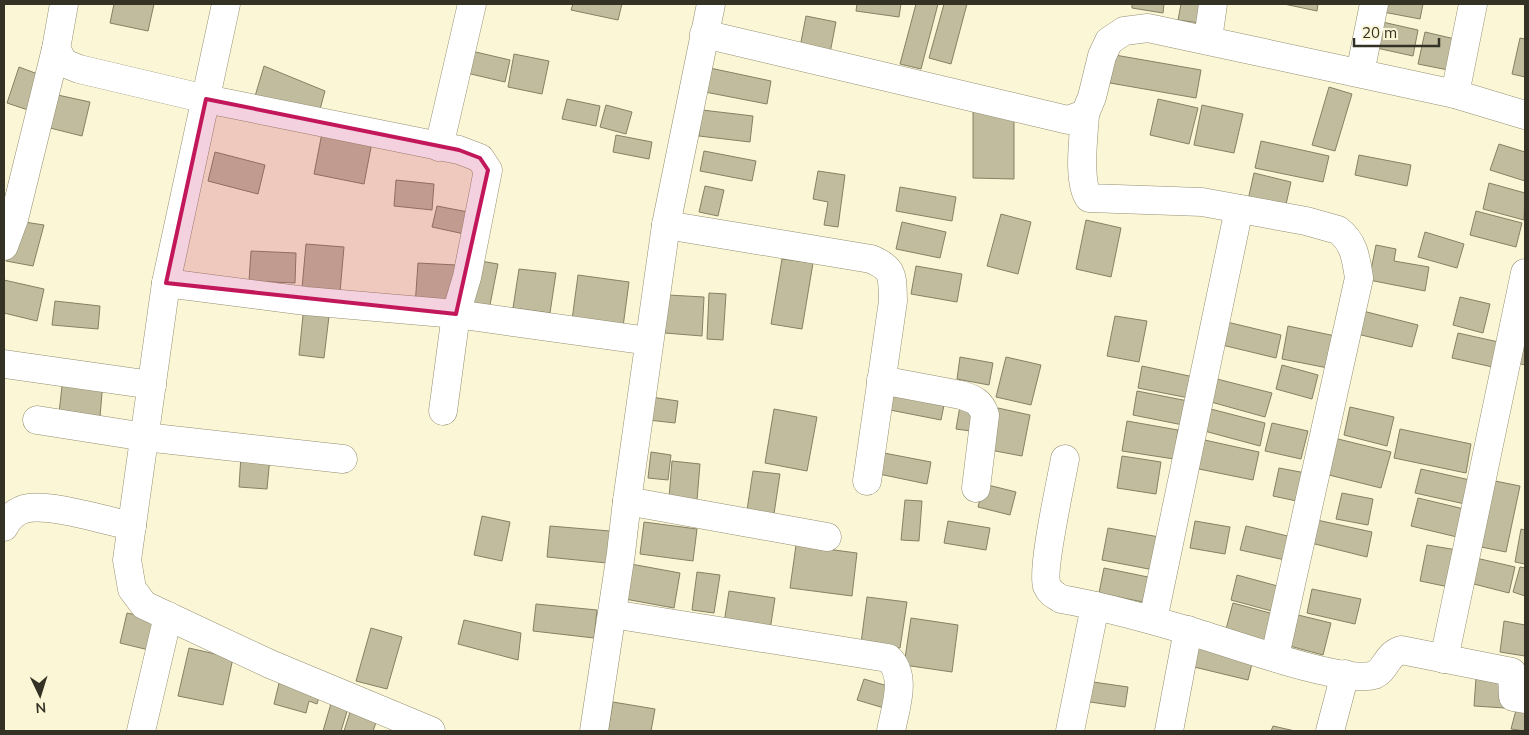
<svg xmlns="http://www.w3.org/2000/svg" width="1529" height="735" font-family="Mulish,sans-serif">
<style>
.building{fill:#c1bc9d;stroke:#868164}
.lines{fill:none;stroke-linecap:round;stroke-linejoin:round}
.minor-casing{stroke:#948f72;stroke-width:29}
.minor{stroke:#fff;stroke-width:28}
.marked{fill:#c2185b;fill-opacity:0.2;stroke:#c2185b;stroke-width:4;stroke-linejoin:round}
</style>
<rect width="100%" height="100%" fill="#fbf6d6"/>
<g class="building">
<polygon points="114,4 154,4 148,31 110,23"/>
<polygon points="573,4 622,4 618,20 571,10"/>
<polygon points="857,4 901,4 899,17 856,11"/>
<polygon points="916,4 938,4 921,69 900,64"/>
<polygon points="944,4 967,4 951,64 929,58"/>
<polygon points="1132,4 1164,4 1163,13 1132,8"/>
<polygon points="1181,4 1210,4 1207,24 1178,20"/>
<polygon points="1284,4 1318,4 1317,11"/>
<polygon points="1379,4 1423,4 1420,19 1378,11"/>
<polygon points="806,16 836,22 830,53 800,47"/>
<polygon points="1378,21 1418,30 1413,56 1372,47"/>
<polygon points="1425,32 1455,39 1448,70 1418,64"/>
<polygon points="1520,38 1525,39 1525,77 1512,74"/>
<polygon points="463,49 510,60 505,82 458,71"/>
<polygon points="514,54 549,61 542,94 508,87"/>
<polygon points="1115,55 1201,70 1196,98 1110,83"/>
<polygon points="264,66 325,91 319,113 253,103"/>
<polygon points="19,67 43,76 31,111 7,103"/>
<polygon points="710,68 771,81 767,104 705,92"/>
<polygon points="1329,87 1352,94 1335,151 1312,145"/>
<polygon points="53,94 90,102 82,136 46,127"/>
<polygon points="973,97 1014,97 1014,179 973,178"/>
<polygon points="567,99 600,106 596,126 562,119"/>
<polygon points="1158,99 1198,108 1189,144 1150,135"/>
<polygon points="606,105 632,112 626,134 600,127"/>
<polygon points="1202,105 1243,114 1234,153 1194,145"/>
<polygon points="702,110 753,116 750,142 699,136"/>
<polygon points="322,133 372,142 364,184 314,174"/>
<polygon points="616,135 652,142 649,159 613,152"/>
<polygon points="1261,141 1329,156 1323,182 1255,168"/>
<polygon points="1499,144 1525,152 1525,181 1490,170"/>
<polygon points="704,151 756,161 752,181 700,171"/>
<polygon points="215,152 265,165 258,194 208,181"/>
<polygon points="1359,155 1411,165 1407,186 1355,175"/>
<polygon points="818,171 845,175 838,227 824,225 828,202 813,199"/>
<polygon points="1254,173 1291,182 1285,209 1248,200"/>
<polygon points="396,180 434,184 432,210 394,206"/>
<polygon points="1489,183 1525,193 1524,220 1483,209"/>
<polygon points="705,186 724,190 718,216 699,212"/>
<polygon points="900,187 956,197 952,221 896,211"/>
<polygon points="437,206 473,213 469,235 432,227"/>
<polygon points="1476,211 1522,223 1516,247 1470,235"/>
<polygon points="1001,214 1031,222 1018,274 987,266"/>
<polygon points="1086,220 1121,228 1111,277 1076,269"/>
<polygon points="18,221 44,225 33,266 6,261"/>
<polygon points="902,222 946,232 940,258 896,249"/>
<polygon points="1425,232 1464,244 1457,268 1418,257"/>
<polygon points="306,244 344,247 340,292 302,288"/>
<polygon points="1376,245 1396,249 1394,261 1429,267 1425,291 1369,280"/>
<polygon points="251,251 296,253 295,283 249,281"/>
<polygon points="782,259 813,263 802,329 771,324"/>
<polygon points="475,260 498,264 489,310 466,306"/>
<polygon points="418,263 456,265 453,308 415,306"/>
<polygon points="916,266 962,274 957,302 911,294"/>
<polygon points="519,269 556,273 550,313 513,308"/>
<polygon points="578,275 629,282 623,327 572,320"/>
<polygon points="4,280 44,289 37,321 4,313"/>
<polygon points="709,293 726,294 723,340 707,339"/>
<polygon points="668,295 704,297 702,336 665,333"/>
<polygon points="1460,297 1490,304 1483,333 1453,325"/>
<polygon points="55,301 100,306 98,329 52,325"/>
<polygon points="304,305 330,308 324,358 299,355"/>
<polygon points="1363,311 1418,325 1412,347 1357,334"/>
<polygon points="1115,316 1147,321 1139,362 1107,356"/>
<polygon points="1227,322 1281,335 1276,358 1222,345"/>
<polygon points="1288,326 1340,337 1333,369 1282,359"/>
<polygon points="1525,329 1525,365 1510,361"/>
<polygon points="1458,333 1503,343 1497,368 1452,358"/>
<polygon points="960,357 993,363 989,385 957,379"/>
<polygon points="1006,357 1041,365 1031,405 996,397"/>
<polygon points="1282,365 1318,375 1312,399 1276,389"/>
<polygon points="1142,366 1194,377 1189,398 1138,388"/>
<polygon points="63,377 103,381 100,417 59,413"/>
<polygon points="1217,379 1272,393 1265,417 1211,402"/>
<polygon points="895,385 946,395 941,420 890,410"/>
<polygon points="1137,391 1193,402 1188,426 1133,415"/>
<polygon points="651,397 678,401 675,423 648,420"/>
<polygon points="960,406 982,410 978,432 956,429"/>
<polygon points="1203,407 1265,423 1260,446 1197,429"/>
<polygon points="1350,407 1394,417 1387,446 1344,435"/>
<polygon points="998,408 1030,415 1022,456 990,450"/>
<polygon points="774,409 817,417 807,471 765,463"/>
<polygon points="1127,421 1178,430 1174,459 1122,451"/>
<polygon points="1272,423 1308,431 1301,459 1265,451"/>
<polygon points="1400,429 1471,444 1466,473 1394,458"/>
<polygon points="1334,438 1391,452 1381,488 1325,474"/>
<polygon points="1200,439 1259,452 1253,480 1194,468"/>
<polygon points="651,452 671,455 668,480 648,478"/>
<polygon points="884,453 931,462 927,484 879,474"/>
<polygon points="241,455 270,457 267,489 239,487"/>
<polygon points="1122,456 1161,462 1156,494 1117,488"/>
<polygon points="672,461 700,464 697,500 669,498"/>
<polygon points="1279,468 1311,474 1306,503 1273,496"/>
<polygon points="1421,469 1470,480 1465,504 1415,493"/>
<polygon points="753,471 780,474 774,514 747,510"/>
<polygon points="1490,480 1520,486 1506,552 1476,546"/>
<polygon points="984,484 1016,492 1010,515 978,507"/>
<polygon points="1342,493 1373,499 1368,525 1336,519"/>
<polygon points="1418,498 1464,509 1457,537 1411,526"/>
<polygon points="905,500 922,501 919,541 901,540"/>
<polygon points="482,516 510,522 502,561 474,555"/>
<polygon points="1317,520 1372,532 1367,557 1311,543"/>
<polygon points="948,521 990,528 986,550 944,543"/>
<polygon points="1195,521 1230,527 1225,554 1190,548"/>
<polygon points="644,522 697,529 693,561 640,554"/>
<polygon points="550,526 610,531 607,563 547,557"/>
<polygon points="1246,526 1300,539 1294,562 1240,550"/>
<polygon points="1108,528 1165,538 1159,571 1102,560"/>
<polygon points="1521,529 1525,530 1525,564 1515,562"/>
<polygon points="796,545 857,553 852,596 790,588"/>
<polygon points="1427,545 1457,550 1449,587 1420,581"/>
<polygon points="1476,558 1515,567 1509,593 1470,583"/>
<polygon points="631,564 680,573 674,608 625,599"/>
<polygon points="1520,567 1525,568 1525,596 1513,592"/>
<polygon points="1104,568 1148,577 1143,602 1099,593"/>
<polygon points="697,572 720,575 714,613 692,610"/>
<polygon points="1237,575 1285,588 1279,613 1231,600"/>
<polygon points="1312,589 1361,599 1355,624 1307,613"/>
<polygon points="729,591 775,598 770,630 724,623"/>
<polygon points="867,597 907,602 900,648 861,643"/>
<polygon points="1233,603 1281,616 1272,646 1225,633"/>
<polygon points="536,604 597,610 594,638 533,631"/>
<polygon points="127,613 160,620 153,651 120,643"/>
<polygon points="1294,614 1331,623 1323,655 1286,645"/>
<polygon points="911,618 958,625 952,672 904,665"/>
<polygon points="464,620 521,633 518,660 458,644"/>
<polygon points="1504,621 1525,625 1525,656 1500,652"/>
<polygon points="371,628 402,637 387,689 356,681"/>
<polygon points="1197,637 1255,651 1248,680 1190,666"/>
<polygon points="189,648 233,658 223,705 178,696"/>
<polygon points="281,675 322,686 317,704 309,701 306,713 274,704"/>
<polygon points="1476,678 1507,680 1505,708 1474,706"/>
<polygon points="864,679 891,687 884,708 857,700"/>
<polygon points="1086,681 1128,687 1125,707 1083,701"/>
<polygon points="1521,691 1525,692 1525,731 1511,729"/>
<polygon points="332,700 349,705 341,731 323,731"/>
<polygon points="613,702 655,709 651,731 608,731"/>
<polygon points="352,706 379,714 373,731 344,731"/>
<polygon points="1273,726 1295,731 1271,731"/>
</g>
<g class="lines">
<g class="minor-casing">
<g id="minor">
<polyline points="64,4 56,49 64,63 79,69 206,99 459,150 480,158 488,170 467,277 456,314 443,411"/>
<polyline points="226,4 166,283 127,560 132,589 144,605 270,664 431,731"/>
<polyline points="704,34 1068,120 1085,114 1092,97 1102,56 1109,41 1124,31 1148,28 1455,94 1525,115"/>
<polyline points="1208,39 1213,4"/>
<polyline points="1360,73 1374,4"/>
<polyline points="1455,94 1473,4"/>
<path d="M1085,114c-1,21 -8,67 4,84l113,4 104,19 32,9c16,12 18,28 21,48l-84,378"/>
<polyline points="439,147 472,4"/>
<path d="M666,225l205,34c24,10 21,18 22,42l-26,180"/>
<polyline points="4,246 14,219 56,49"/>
<polyline points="166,283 306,301 456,314 649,341"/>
<polyline points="4,364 152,385"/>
<path d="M881,380l80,15c13,4 20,7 24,20l-9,73"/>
<polyline points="37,420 145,437 343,459"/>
<path d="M1065,459c-4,22 -24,112 -18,127 3,7 8,9 14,13 42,7 84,19 125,31 37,10 157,55 188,45 12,-5 12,-20 27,-25l111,22 1,25 12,2"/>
<polyline points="627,501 827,537"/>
<path d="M4,527c4,-8 11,-15 20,-18 24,-7 82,12 108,17"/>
<path d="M612,614l276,44c20,17 7,51 3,73"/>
<polyline points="1153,620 1239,209"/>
<polyline points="1444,659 1525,273"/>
<polyline points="141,731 168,616"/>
<polyline points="594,731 621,553 627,501 666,225 711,4"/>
<polyline points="1070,731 1095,606"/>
<polyline points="1169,731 1188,630"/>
<polyline points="1330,731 1345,674"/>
</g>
</g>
<use href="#minor" class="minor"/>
</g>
<path class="marked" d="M206,99l253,51 21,8 8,12 -32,144 -290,-31z"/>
<rect width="1529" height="735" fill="none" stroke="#343225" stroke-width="10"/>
<g transform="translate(40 695) rotate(176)" stroke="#fbf6d6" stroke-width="4" paint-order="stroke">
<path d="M0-4L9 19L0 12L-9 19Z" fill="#343225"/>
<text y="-8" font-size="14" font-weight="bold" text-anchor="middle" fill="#343225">N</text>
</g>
<path d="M1354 38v8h85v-8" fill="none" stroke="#343225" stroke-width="2.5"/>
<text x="1362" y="38" font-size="15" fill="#343225" stroke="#fbf6d6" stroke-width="4" paint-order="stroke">20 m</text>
</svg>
